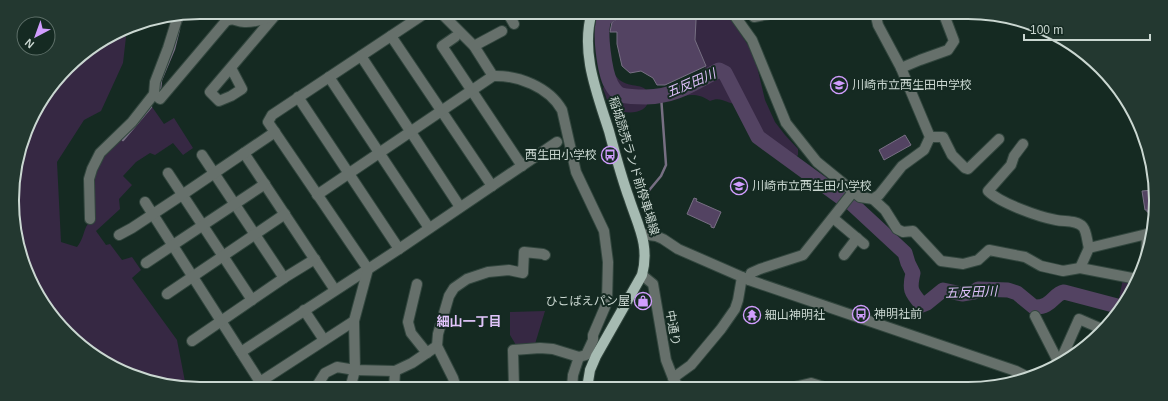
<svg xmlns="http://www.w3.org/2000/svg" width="1168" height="401" font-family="Arial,'Noto Sans JP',sans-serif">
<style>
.green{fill:#362843}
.water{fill:#534362;stroke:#776f83}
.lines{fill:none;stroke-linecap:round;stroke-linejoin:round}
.stream{stroke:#776f83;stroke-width:2.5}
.river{stroke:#534362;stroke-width:15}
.minor-casing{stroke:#32463e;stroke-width:12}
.major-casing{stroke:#32463e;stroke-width:12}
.minor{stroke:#66706b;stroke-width:10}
.major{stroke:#a6bbb2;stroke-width:10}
.labels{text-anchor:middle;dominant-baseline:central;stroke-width:4;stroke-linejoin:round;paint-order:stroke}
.poi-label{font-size:12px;fill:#cad7d1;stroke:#152a22;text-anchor:start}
.street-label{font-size:12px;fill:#cad7d1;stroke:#152a22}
.water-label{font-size:13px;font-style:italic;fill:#ddbff9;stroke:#152a22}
.neighbourhood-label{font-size:13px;font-weight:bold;fill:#e0c4fa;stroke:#152a22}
.rim{fill:none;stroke:#cad7d1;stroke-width:2}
</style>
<rect width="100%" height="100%" fill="#152a22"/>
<g class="green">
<path d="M691,12h35l28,42 11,46 10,22 10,13 13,14v6l-8,8 -29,-20 -23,-39c-13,0 -16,-8 -28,-3 -14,-9 -23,-6 -37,-2l-7,-9 20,-10 10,-7 7,-2 3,-5 -11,-26 1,-20z"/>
<path d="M121,31l5,6 -3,26 -22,48 -17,9 -27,42 4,80 16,5c9,-11 5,-20 16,-28v-44l13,-23 44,-48 14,20 10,-6 19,30 -10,7 -10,-12 -18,12 -5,-2 -14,9 -13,14 9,9 -13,14 1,10 -24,22 10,14 4,-1 12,16 10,-3 9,13 -9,8 45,62 9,47 -34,-4 -56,-26 -52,-52 -26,-56 -4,-73 18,-59 44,-58z"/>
<path d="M615,75c11,15 26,7 32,16 1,2 1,6 1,9 0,16 -29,15 -38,6 -2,-2 -5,-13 -7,-17l1,-3 -2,-6h2l1,-3z"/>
<polygon points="1123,279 1136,282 1131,295 1123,304 1118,303"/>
<polygon points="545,311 535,344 516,345 510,335 510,312"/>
</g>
<g class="water">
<polygon points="629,12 691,12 696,20 695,40 706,66 665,85 657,85 653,78 641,71 630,73 622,66 617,44 617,32 610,32 612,22"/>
<polygon points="905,135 911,145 884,160 879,150"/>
<polygon points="1153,190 1152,212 1147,212 1147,210 1145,210 1142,191"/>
<polygon points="694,198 697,199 696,201 721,212 714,228 711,227 711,225 687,214"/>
</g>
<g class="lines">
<g class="stream">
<polyline points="180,24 184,15"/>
<polyline points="160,89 161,80 174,49 179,29"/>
<polyline points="123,140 151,107"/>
<polyline points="646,194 661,176 666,165 661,96"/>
</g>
<g class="river">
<path d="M615,12c-3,2 -8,4 -10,6 -7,11 0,55 6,66 2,4 6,9 10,11 8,2 17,2 25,2 31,-1 46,-13 73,-27l6,3 33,64 85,62"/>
<path d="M850,202l55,51 3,10 5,10c-4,17 -2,19 9,32l5,-2 16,-13 19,4 12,-2 4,-3 30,1 9,3 17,14c18,1 19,-13 30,-15l57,15"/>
</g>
<g class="minor-casing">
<g id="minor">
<polyline points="440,12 474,46 493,76"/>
<polyline points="507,12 514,24"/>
<polyline points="732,12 752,40 786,123 817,162 860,197 873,199 879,195 902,166 924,150 930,137 901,68 878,25 875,12"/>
<polyline points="754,17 781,12"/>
<polyline points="391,36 492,186"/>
<polyline points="455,37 442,46 522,166"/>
<polyline points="474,46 502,31"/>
<polyline points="361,56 460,207"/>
<polyline points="231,68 242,89 231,96 219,101 210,92 278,12"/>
<polyline points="901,68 920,60 948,50 954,41 943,12"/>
<polyline points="329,77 429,228"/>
<path d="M154,94l6,5 66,-78c9,-4 10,1 18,1 10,1 20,-3 29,-6"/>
<polyline points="298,97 399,249"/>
<polyline points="930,137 943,137 952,155 965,168 968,169 999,139"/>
<path d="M1023,144l-9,12 -3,9 -23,26c12,12 51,26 68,29 9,2 21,0 27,7 4,5 4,15 6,21"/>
<polyline points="244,153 335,290"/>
<polyline points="202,155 284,278"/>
<polyline points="168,173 252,300"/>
<path d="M317,195l176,-119c25,-1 56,11 69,34l14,62 28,59 4,31 -1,39 -2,6 -12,28v5l-7,15 -7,2"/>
<polyline points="873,199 885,210 897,229 903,232 913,231 941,261 963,264 978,260 989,250 1025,257 1041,266 1063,271 1080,268 1137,279"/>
<polyline points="145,202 260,382 354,321"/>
<polyline points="833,218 864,244"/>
<polyline points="90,219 89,179 92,169 100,153 132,122 154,94 155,82 168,48 178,16"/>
<polyline points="642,234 656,236 663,239 678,249 749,280 1016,371 1028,377"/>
<polyline points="119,235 132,228 182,195 275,132"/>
<polyline points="844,255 857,238"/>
<polyline points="1146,257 1147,234"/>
<polyline points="146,263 265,184"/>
<polyline points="1080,268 1089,248 1151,233"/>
<polyline points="642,275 653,284 666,360 673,378 679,388"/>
<polyline points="749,280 751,273 760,269 803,255 853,192"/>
<polyline points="417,284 408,322 411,333 427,353"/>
<polyline points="167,294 285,214"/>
<polyline points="304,310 324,340"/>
<polyline points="1035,316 1059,363"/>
<polyline points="192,341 284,278 315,259"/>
<polyline points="241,352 399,249 557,142"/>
<polyline points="1059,364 1079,319 1102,329"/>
<polyline points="673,378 691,365 721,329 735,309 738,300 742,277"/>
<polyline points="456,388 453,378 437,346 438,334 449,296 454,288 467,279 488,272 509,270 523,273 524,252 543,254 545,255"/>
<polyline points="514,388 513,350 540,348 553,349 579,357 573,375 572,388"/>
<polyline points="790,388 811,383 827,388"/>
<polyline points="315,389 325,373 337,367 355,370 395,371 412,363 437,346"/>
<polyline points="350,389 355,370 354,321 368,269 268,122 272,115 427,12"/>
<polyline points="394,389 395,371"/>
</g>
</g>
<g class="major-casing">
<path id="major" d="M587,388l3,-18 6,-14 46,-81c8,-30 -4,-49 -13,-77 -8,-22 -14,-45 -20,-67 -12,-38 -29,-79 -17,-119"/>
</g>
<use href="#minor" class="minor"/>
<use href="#major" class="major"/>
</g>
<defs>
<g id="school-ring" transform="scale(0.9)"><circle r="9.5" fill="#152a22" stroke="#d19dfe" stroke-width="1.5"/><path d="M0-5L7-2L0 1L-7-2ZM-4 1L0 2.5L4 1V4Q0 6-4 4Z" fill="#d19dfe"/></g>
<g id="bus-ring" transform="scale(0.9)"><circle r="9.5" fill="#152a22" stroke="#d19dfe" stroke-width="1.5"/><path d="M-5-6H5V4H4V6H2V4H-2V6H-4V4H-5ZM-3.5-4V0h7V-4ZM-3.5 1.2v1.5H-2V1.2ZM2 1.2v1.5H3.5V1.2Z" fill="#d19dfe"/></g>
<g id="shop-ring" transform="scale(0.9)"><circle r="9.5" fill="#152a22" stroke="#d19dfe" stroke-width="1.5"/><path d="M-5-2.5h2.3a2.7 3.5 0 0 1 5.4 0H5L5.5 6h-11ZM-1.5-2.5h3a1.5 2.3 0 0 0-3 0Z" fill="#d19dfe"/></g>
<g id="temple-ring" transform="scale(0.9)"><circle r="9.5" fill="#152a22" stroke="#d19dfe" stroke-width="1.5"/><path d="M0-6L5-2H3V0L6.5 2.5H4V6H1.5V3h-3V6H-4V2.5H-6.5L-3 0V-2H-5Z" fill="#d19dfe"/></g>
</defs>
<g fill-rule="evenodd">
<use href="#school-ring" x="839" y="85"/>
<use href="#bus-ring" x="610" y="155"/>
<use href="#school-ring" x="739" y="186"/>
<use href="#shop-ring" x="643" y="301"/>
<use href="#bus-ring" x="861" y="314"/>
<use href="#temple-ring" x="752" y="315"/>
</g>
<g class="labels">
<g class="poi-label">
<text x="852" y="85">川崎市立西生田中学校</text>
<text x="597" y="155" text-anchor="end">西生田小学校</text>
<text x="752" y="186">川崎市立西生田小学校</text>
<text x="630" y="301" text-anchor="end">ひこばえパン屋</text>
<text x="874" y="314">神明社前</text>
<text x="765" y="315">細山神明社</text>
</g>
<g class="street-label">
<text transform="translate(634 166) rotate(73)">稲城読売ランド前停車場線</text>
<text transform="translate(673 328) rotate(80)">中通り</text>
</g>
<g class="water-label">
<text transform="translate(691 83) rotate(-23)">五反田川</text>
<text transform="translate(971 292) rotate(-2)">五反田川</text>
</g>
<g class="neighbourhood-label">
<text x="469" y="321">細山一丁目</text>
</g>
</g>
<path d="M0 0H1168V401H0ZM200 19H968A181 181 0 0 1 1149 200V201A181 181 0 0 1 968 382H200A181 181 0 0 1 19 201V200A181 181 0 0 1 200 19Z" fill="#233830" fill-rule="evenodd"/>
<path class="rim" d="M200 19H968A181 181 0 0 1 1149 200V201A181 181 0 0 1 968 382H200A181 181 0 0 1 19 201V200A181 181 0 0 1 200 19Z"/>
<g transform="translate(36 36) rotate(221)"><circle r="19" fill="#152a22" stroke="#5d6f68"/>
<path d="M0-3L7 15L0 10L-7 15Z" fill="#d19dfe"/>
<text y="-6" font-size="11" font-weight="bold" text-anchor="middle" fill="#cad7d1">N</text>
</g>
<path d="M1024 34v6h126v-6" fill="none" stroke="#cad7d1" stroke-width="2"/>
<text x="1030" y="34" font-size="12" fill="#cad7d1" stroke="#152a22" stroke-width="3" paint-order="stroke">100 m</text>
</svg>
